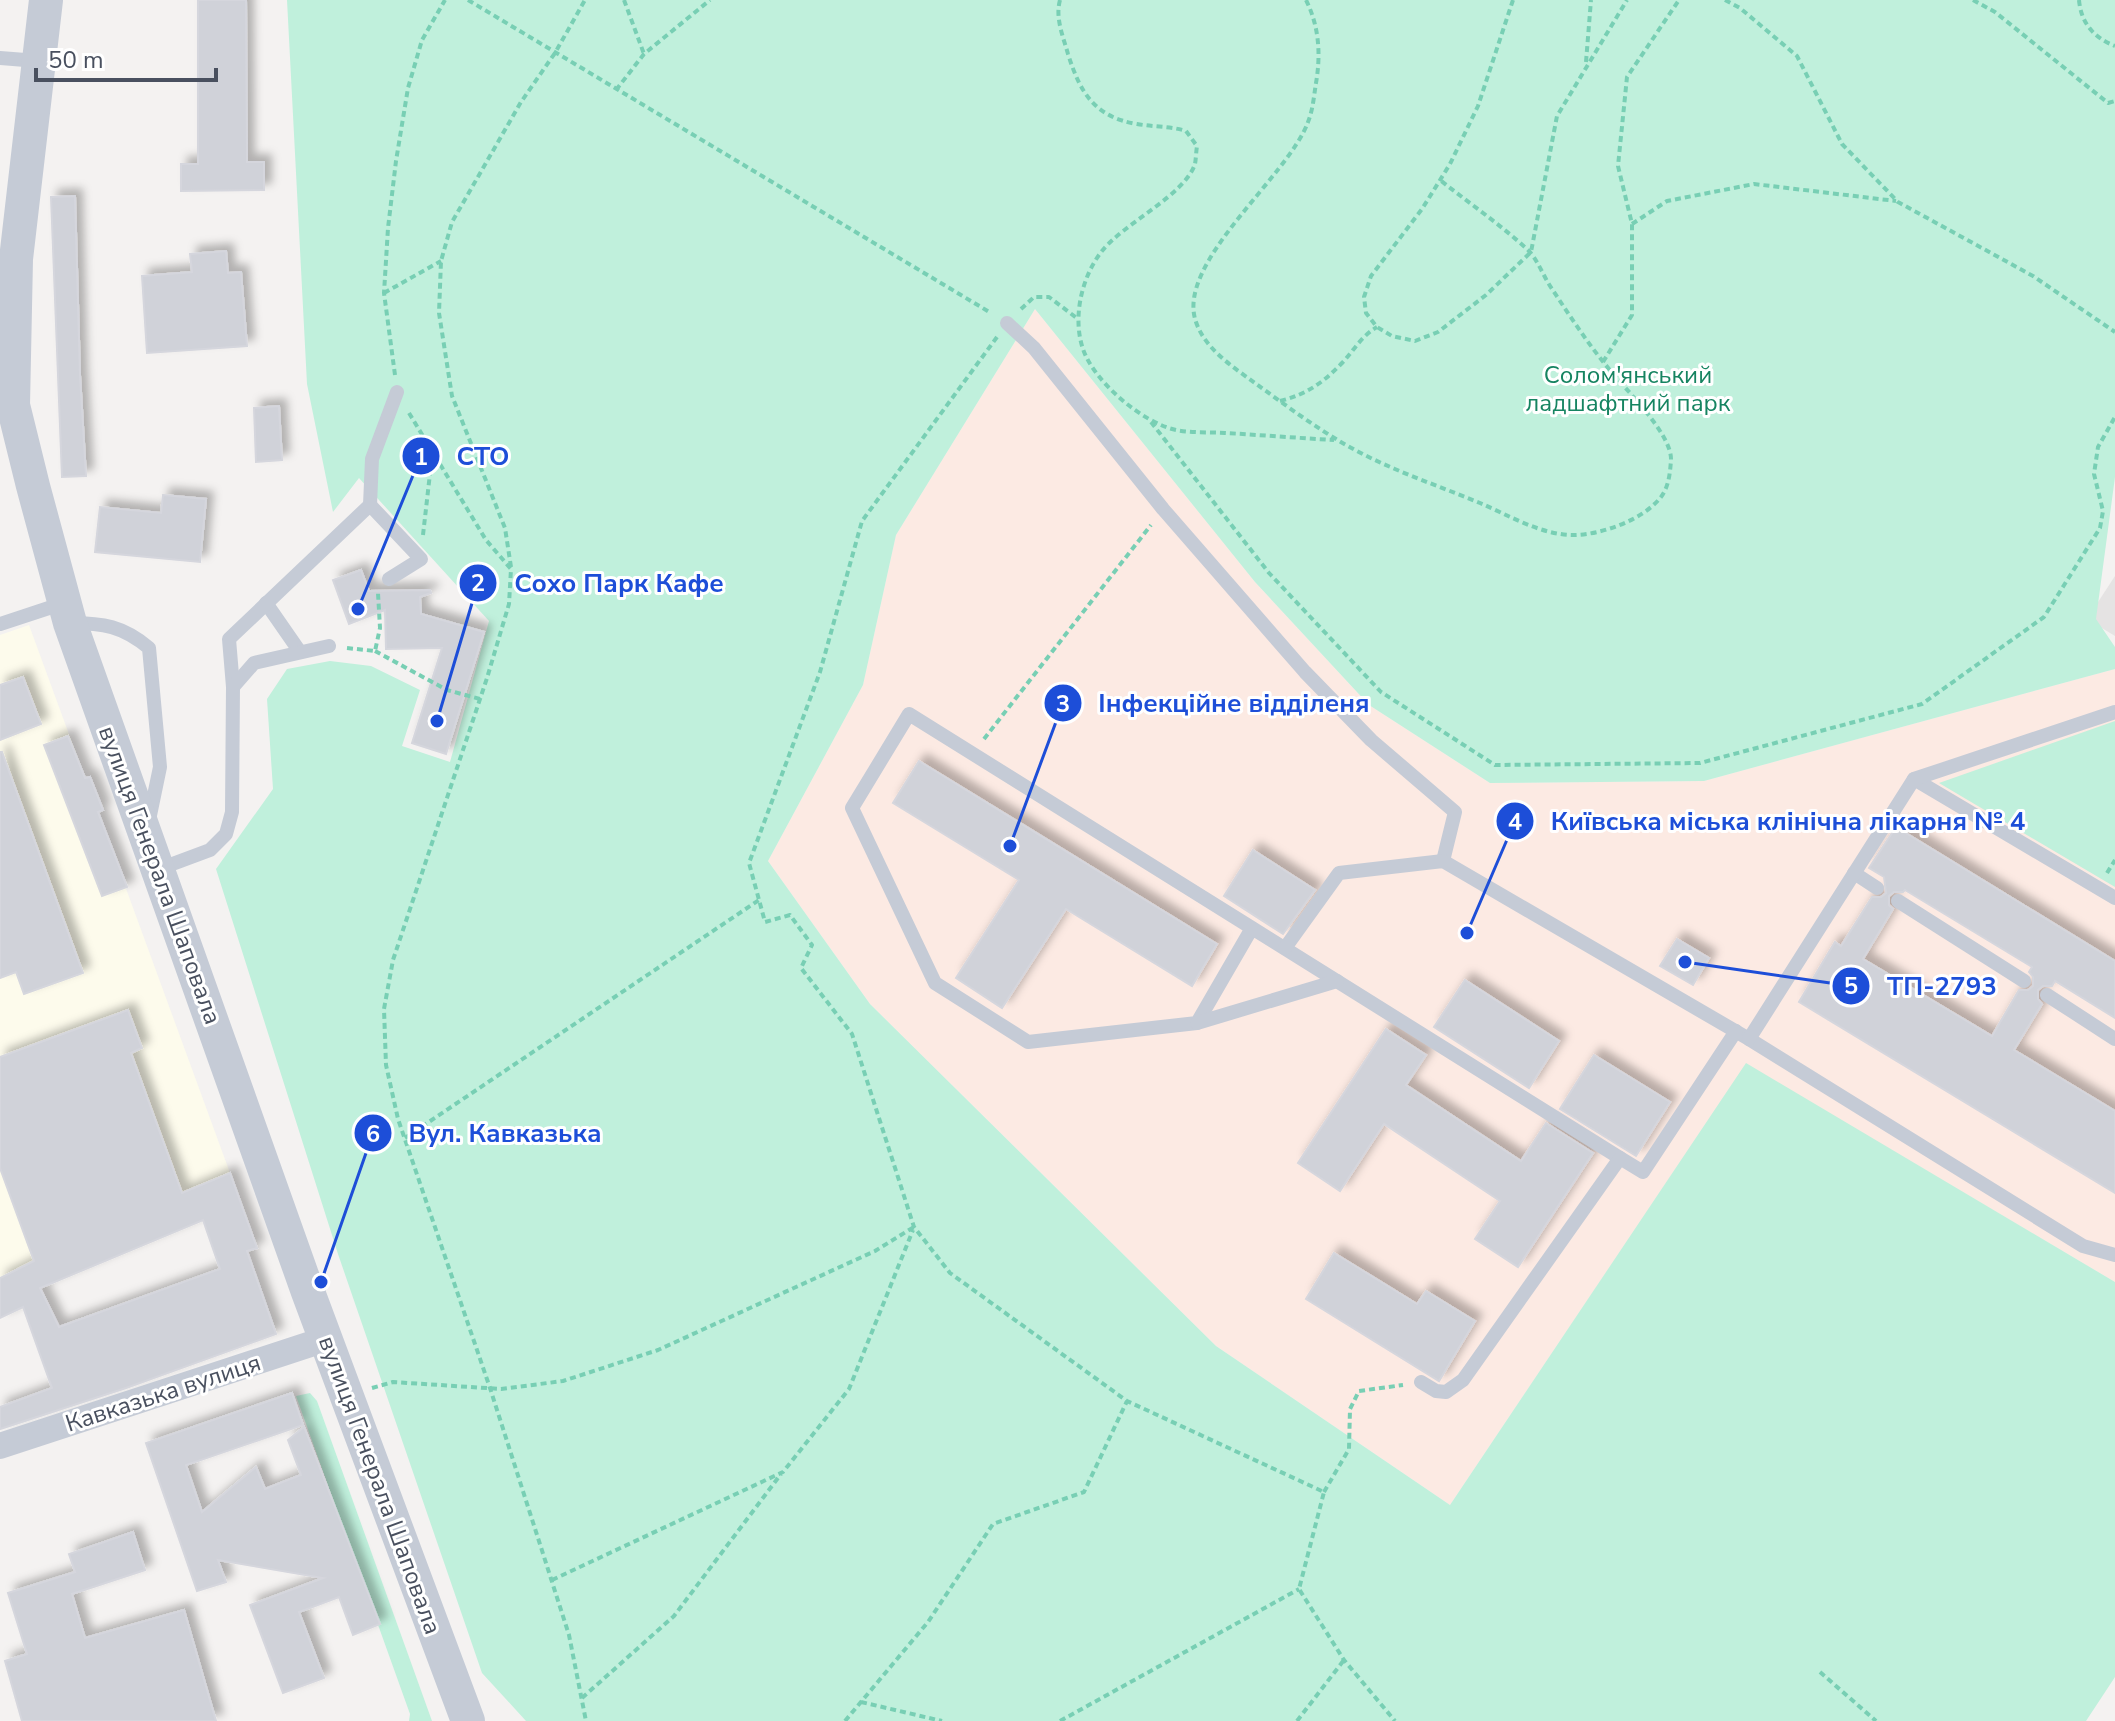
<svg xmlns="http://www.w3.org/2000/svg" width="2115" height="1721" font-family="'Nunito Sans',sans-serif">
<style>
.commercial{fill:#fdfbec}
.education{fill:#e5e3e3}
.medical{fill:#fceae3}
.green{fill:#c0f0dc}
.building{fill:#d0d2d9;stroke:#d5d6dd;stroke-width:2;fill-rule:evenodd;filter:url(#shadow)}
.lines{fill:none;stroke-linecap:round;stroke-linejoin:round}
.path{stroke:#78cfb4;stroke-width:4;stroke-dasharray:6 4;stroke-linecap:butt}
.service{stroke:#c5cbd6;stroke-width:14}
.minor{stroke:#c5cbd6;stroke-width:26}
.tertiary{stroke:#c5cbd6;stroke-width:34}
.labels{text-anchor:middle;dominant-baseline:central;stroke-width:6;stroke-linejoin:round;paint-order:stroke}
.park-label{font-size:24px;fill:#168461;stroke:#fff}
.street-label{font-size:24px;fill:#49505f;stroke:#fff}
.leader{fill:none;stroke:#1d4ed8;stroke-width:3}
.callout-dot{fill:#1d4ed8;stroke:#fff;stroke-width:3}
.mark-label{font-size:24px;text-anchor:middle;font-weight:bold;fill:#fff}
.callout-label{font-size:26px;text-anchor:middle;font-weight:bold;fill:#1d4ed8;stroke:#fff;stroke-width:6;stroke-linejoin:round;paint-order:stroke}
</style>
<defs>
<filter id="shadow"><feDropShadow dx="7" dy="-7" stdDeviation="4" flood-color="#0004"/></filter>
</defs>
<rect width="100%" height="100%" fill="#f4f2f1"/>
<polygon class="commercial" points="29,625 85,778 90,777 103,810 98,812 230,1173 49,1249 29,1264 0,1278 0,635"/>
<polygon class="education" points="2115,576 2115,636 2087,619"/>
<polygon class="medical" points="1035,309 1255,582 1369,705 1490,783 1704,781 2115,669 2115,1282 1746,1064 1450,1505 1216,1346 870,1004 768,861 863,685 896,535"/>
<g class="green">
<polygon points="287,0 2115,0 2115,477 2096,619 2115,647 2115,669 1704,781 1490,783 1369,705 1255,582 1035,309 896,535 863,685 768,861 870,1004 1216,1346 1450,1505 1746,1063 2115,1282 2115,1677 2086,1721 526,1721 482,1673 338,1254 216,869 273,789 267,699 287,669 330,661 371,666 420,690 402,746 450,762 489,621 359,478 333,512 307,384"/>
<polygon points="2115,721 2115,887 1939,783"/>
<polygon points="310,1393 317,1401 432,1721 409,1721 410,1714 296,1396"/>
</g>
<g class="building">
<polygon points="198,0 246,0 247,162 264,162 264,190 181,191 181,164 198,164"/>
<polygon points="75,196 80,375 86,476 62,477 51,197"/>
<polygon points="226,251 228,273 241,272 247,346 147,353 142,276 192,272 190,254"/>
<polygon points="279,406 282,460 256,462 254,408"/>
<polygon points="163,495 206,499 200,562 95,552 100,507 161,513"/>
<polygon points="361,570 369,591 430,590 431,593 420,597 421,614 484,632 446,754 412,743 442,648 386,649 385,610 349,624 333,580"/>
<polygon points="23,677 41,724 0,740 0,685"/>
<polygon points="68,736 85,778 90,777 103,810 98,812 127,887 102,896 44,745"/>
<polygon points="0,752 2,752 83,973 24,994 16,972 0,978"/>
<polygon points="919,761 1217,944 1192,986 1066,909 1002,1008 956,978 1019,880 893,803"/>
<path d="M1896,827l219,134v57l-60,-37 -3,5h-9l-5,4v9l4,5 -28,46 101,61v82l-316,-191 36,-60 6,4 31,-49h9l5,-4 -2,-16 -15,-9zM1905,890l127,77 -3,5 4,5v9l-5,4h-9l-27,46 -129,-77 30,-50 -4,-4v-9l5,-4h9z"/>
<polygon points="1253,850 1315,890 1283,934 1224,896"/>
<polygon points="1677,939 1709,958 1693,985 1660,966"/>
<polygon points="1465,980 1559,1041 1529,1088 1434,1027"/>
<path d="M128,1010l14,38 -11,5 51,140 48,-20 27,75 -10,3 29,83 -150,54 -126,41v-22l52,-19 -29,-81 -23,11v-40l34,-17 -34,-93v-111zM203,1220l17,49 -161,58 -19,-39z"/>
<polygon points="1386,1029 1426,1055 1406,1085 1521,1161 1546,1123 1593,1153 1518,1267 1475,1239 1500,1201 1384,1124 1340,1191 1298,1163"/>
<polygon points="1594,1055 1670,1102 1636,1156 1560,1109"/>
<polygon points="1334,1253 1417,1304 1426,1291 1475,1321 1439,1381 1306,1299"/>
<polygon points="292,1393 303,1425 186,1465 202,1512 256,1467 265,1489 301,1475 288,1440 304,1427 310,1442 380,1624 353,1635 339,1597 299,1612 324,1678 283,1693 250,1605 323,1578 218,1560 226,1582 197,1591 146,1443"/>
<polygon points="133,1532 145,1570 72,1594 85,1638 184,1610 216,1721 22,1721 5,1661 27,1654 8,1593 75,1572 69,1554"/>
</g>
<g class="lines">
<g class="path">
<polyline points="468,0 991,313"/>
<polyline points="624,0 644,54"/>
<path d="M1060,0c-5,18 3,36 8,54 12,38 26,63 69,70 17,3 33,2 49,7l11,15c-1,6 -1,13 -2,18 -11,32 -71,59 -93,87 -20,25 -30,66 -19,98 11,33 60,74 93,81 16,3 33,2 49,3 36,2 73,5 109,7"/>
<path d="M1306,0c13,26 15,54 10,83 -2,12 -3,27 -8,39 -20,55 -133,141 -112,200 9,27 37,45 59,61 26,19 53,39 81,56 45,28 96,44 144,64 28,12 61,32 93,32 28,0 70,-15 88,-38 8,-11 9,-24 10,-37 1,-26 -46,-71 -62,-91 -21,-25 -39,-53 -57,-80 -9,-13 -14,-29 -24,-39 -27,-25 -59,-47 -88,-70"/>
<polyline points="1513,0 1478,106 1450,164 1422,209 1371,276 1364,297 1366,313 1377,327 1392,336 1415,341 1438,332 1486,295 1531,252 1557,116 1627,0"/>
<polyline points="1725,0 1740,8 1797,56 1842,144 1898,202 2033,276 2115,332"/>
<polyline points="1973,0 1995,12 2108,103 2115,101"/>
<path d="M2079,0c2,23 15,38 36,46"/>
<polyline points="1586,62 1591,0"/>
<polyline points="616,90 644,54 710,0"/>
<polyline points="1632,224 1667,201 1754,184 1896,201"/>
<polyline points="384,293 441,261"/>
<polyline points="1021,309 1034,297 1049,297 1078,319"/>
<polyline points="997,337 862,521 820,672 749,863 765,922 790,915 812,945 801,968 852,1034 914,1227 950,1273 1127,1401 1324,1492 1299,1589 1344,1660 1395,1721"/>
<polyline points="1603,362 1632,315 1632,224 1618,166 1627,77 1679,0"/>
<polyline points="395,375 384,293 388,228 396,161 408,88 422,40 445,0"/>
<path d="M1280,401c25,-6 43,-18 61,-37 13,-13 19,-27 36,-37"/>
<polyline points="409,413 486,540 511,569 509,604 487,678 393,960 384,1009 386,1065 398,1119 490,1388 569,1635 586,1721"/>
<polyline points="1151,422 1269,573 1381,692 1495,765 1700,763 1922,704 2044,617 2100,528 2103,511 2094,474 2098,447 2115,417"/>
<polyline points="423,535 432,456"/>
<polyline points="511,567 505,528 452,396 439,313 441,261 452,222 521,102 555,53 585,0"/>
<polyline points="347,648 375,651 380,628 378,593"/>
<polyline points="375,651 447,690 480,699"/>
<polyline points="984,739 1151,525"/>
<polyline points="2107,873 2115,860"/>
<polyline points="405,1138 759,900"/>
<polyline points="372,1388 393,1382 501,1389 563,1381 658,1350 875,1251 914,1227"/>
<polyline points="1324,1492 1349,1449 1350,1409 1359,1391 1403,1385"/>
<polyline points="552,1580 783,1472 849,1389 913,1230"/>
<polyline points="1820,1672 1876,1721"/>
<polyline points="582,1698 674,1616 781,1474"/>
<polyline points="861,1702 942,1721"/>
<polyline points="845,1721 928,1622 993,1524 1084,1492 1127,1401"/>
<polyline points="1060,1721 1299,1589"/>
<polyline points="1297,1721 1344,1660"/>
</g>
<g class="service">
<polyline points="0,58 38,61"/>
<polyline points="1007,323 1034,348 1163,509 1305,672 1371,740 1455,812 1443,861"/>
<polyline points="370,505 372,459 397,392"/>
<polyline points="266,603 300,652"/>
<path d="M70,623c33,0 53,3 79,25l11,119 -11,53"/>
<polyline points="0,624 64,603"/>
<polyline points="233,687 229,639 370,505 421,559 389,579"/>
<polyline points="1914,779 2115,898"/>
<polyline points="159,869 210,850 226,834 232,812 233,687 254,663 329,646"/>
<polyline points="1854,873 1877,888"/>
<polyline points="1898,901 2024,981"/>
<polyline points="1252,928 909,714 852,808 935,983 1028,1042 1197,1023 1252,928 1620,1158"/>
<polyline points="1285,948 1339,873 1443,861 1749,1039 2083,1246 2115,1255"/>
<polyline points="2047,995 2115,1039"/>
<polyline points="1197,1023 1337,981"/>
<polyline points="1749,1039 1914,779 2115,712"/>
<polyline points="1421,1382 1436,1391 1446,1392 1463,1380 1620,1158 1643,1172 1736,1031"/>
</g>
<polyline class="minor" points="0,1446 326,1339"/>
<polyline class="tertiary" points="46,0 16,259 13,405 33,486 70,623 308,1292 468,1721"/>
</g>
<g class="labels">
<g class="park-label">
<text x="1628" y="375">Солом'янський<tspan x="1628" dy="28">ладшафтний парк</tspan></text>
</g>
<g class="street-label">
<text transform="translate(160 875) rotate(70)">вулиця Генерала Шаповала</text>
<text transform="translate(163 1393) rotate(-18)">Кавказька вулиця</text>
<text transform="translate(380 1485) rotate(70)">вулиця Генерала Шаповала</text>
</g>
</g>
<path class="leader" d="M358 609L421 456M437 721L478 583M1010 846L1063 703M1467 933L1515 821M1685 962L1851 986M321 1282L373 1133"/>
<g class="callout-dot">
<circle cx="358" cy="609" r="8"/>
<circle cx="437" cy="721" r="8"/>
<circle cx="1010" cy="846" r="8"/>
<circle cx="1467" cy="933" r="8"/>
<circle cx="1685" cy="962" r="8"/>
<circle cx="321" cy="1282" r="8"/>
<circle cx="421" cy="456" r="20"/>
<circle cx="478" cy="583" r="20"/>
<circle cx="1063" cy="703" r="20"/>
<circle cx="1515" cy="821" r="20"/>
<circle cx="1851" cy="986" r="20"/>
<circle cx="373" cy="1133" r="20"/>
</g>
<g class="mark-label">
<text x="421" y="465">1</text>
<text x="478" y="591">2</text>
<text x="1063" y="712">3</text>
<text x="1515" y="830">4</text>
<text x="1851" y="994">5</text>
<text x="373" y="1142">6</text>
</g>
<g class="callout-label">
<text x="483" y="465">СТО</text>
<text x="619" y="592">Сохо Парк Кафе</text>
<text x="1234" y="712">Інфекційне відділеня</text>
<text x="1788" y="830">Київська міська клінічна лікарня № 4</text>
<text x="1942" y="995">ТП-2793</text>
<text x="505" y="1142">Вул. Кавказька</text>
</g>
<path d="M36 68v12h180v-12" fill="none" stroke="#49505f" stroke-width="4"/>
<text x="48" y="68" font-size="24" fill="#49505f" stroke="#ffffff" stroke-width="6" paint-order="stroke">50 m</text>
</svg>
